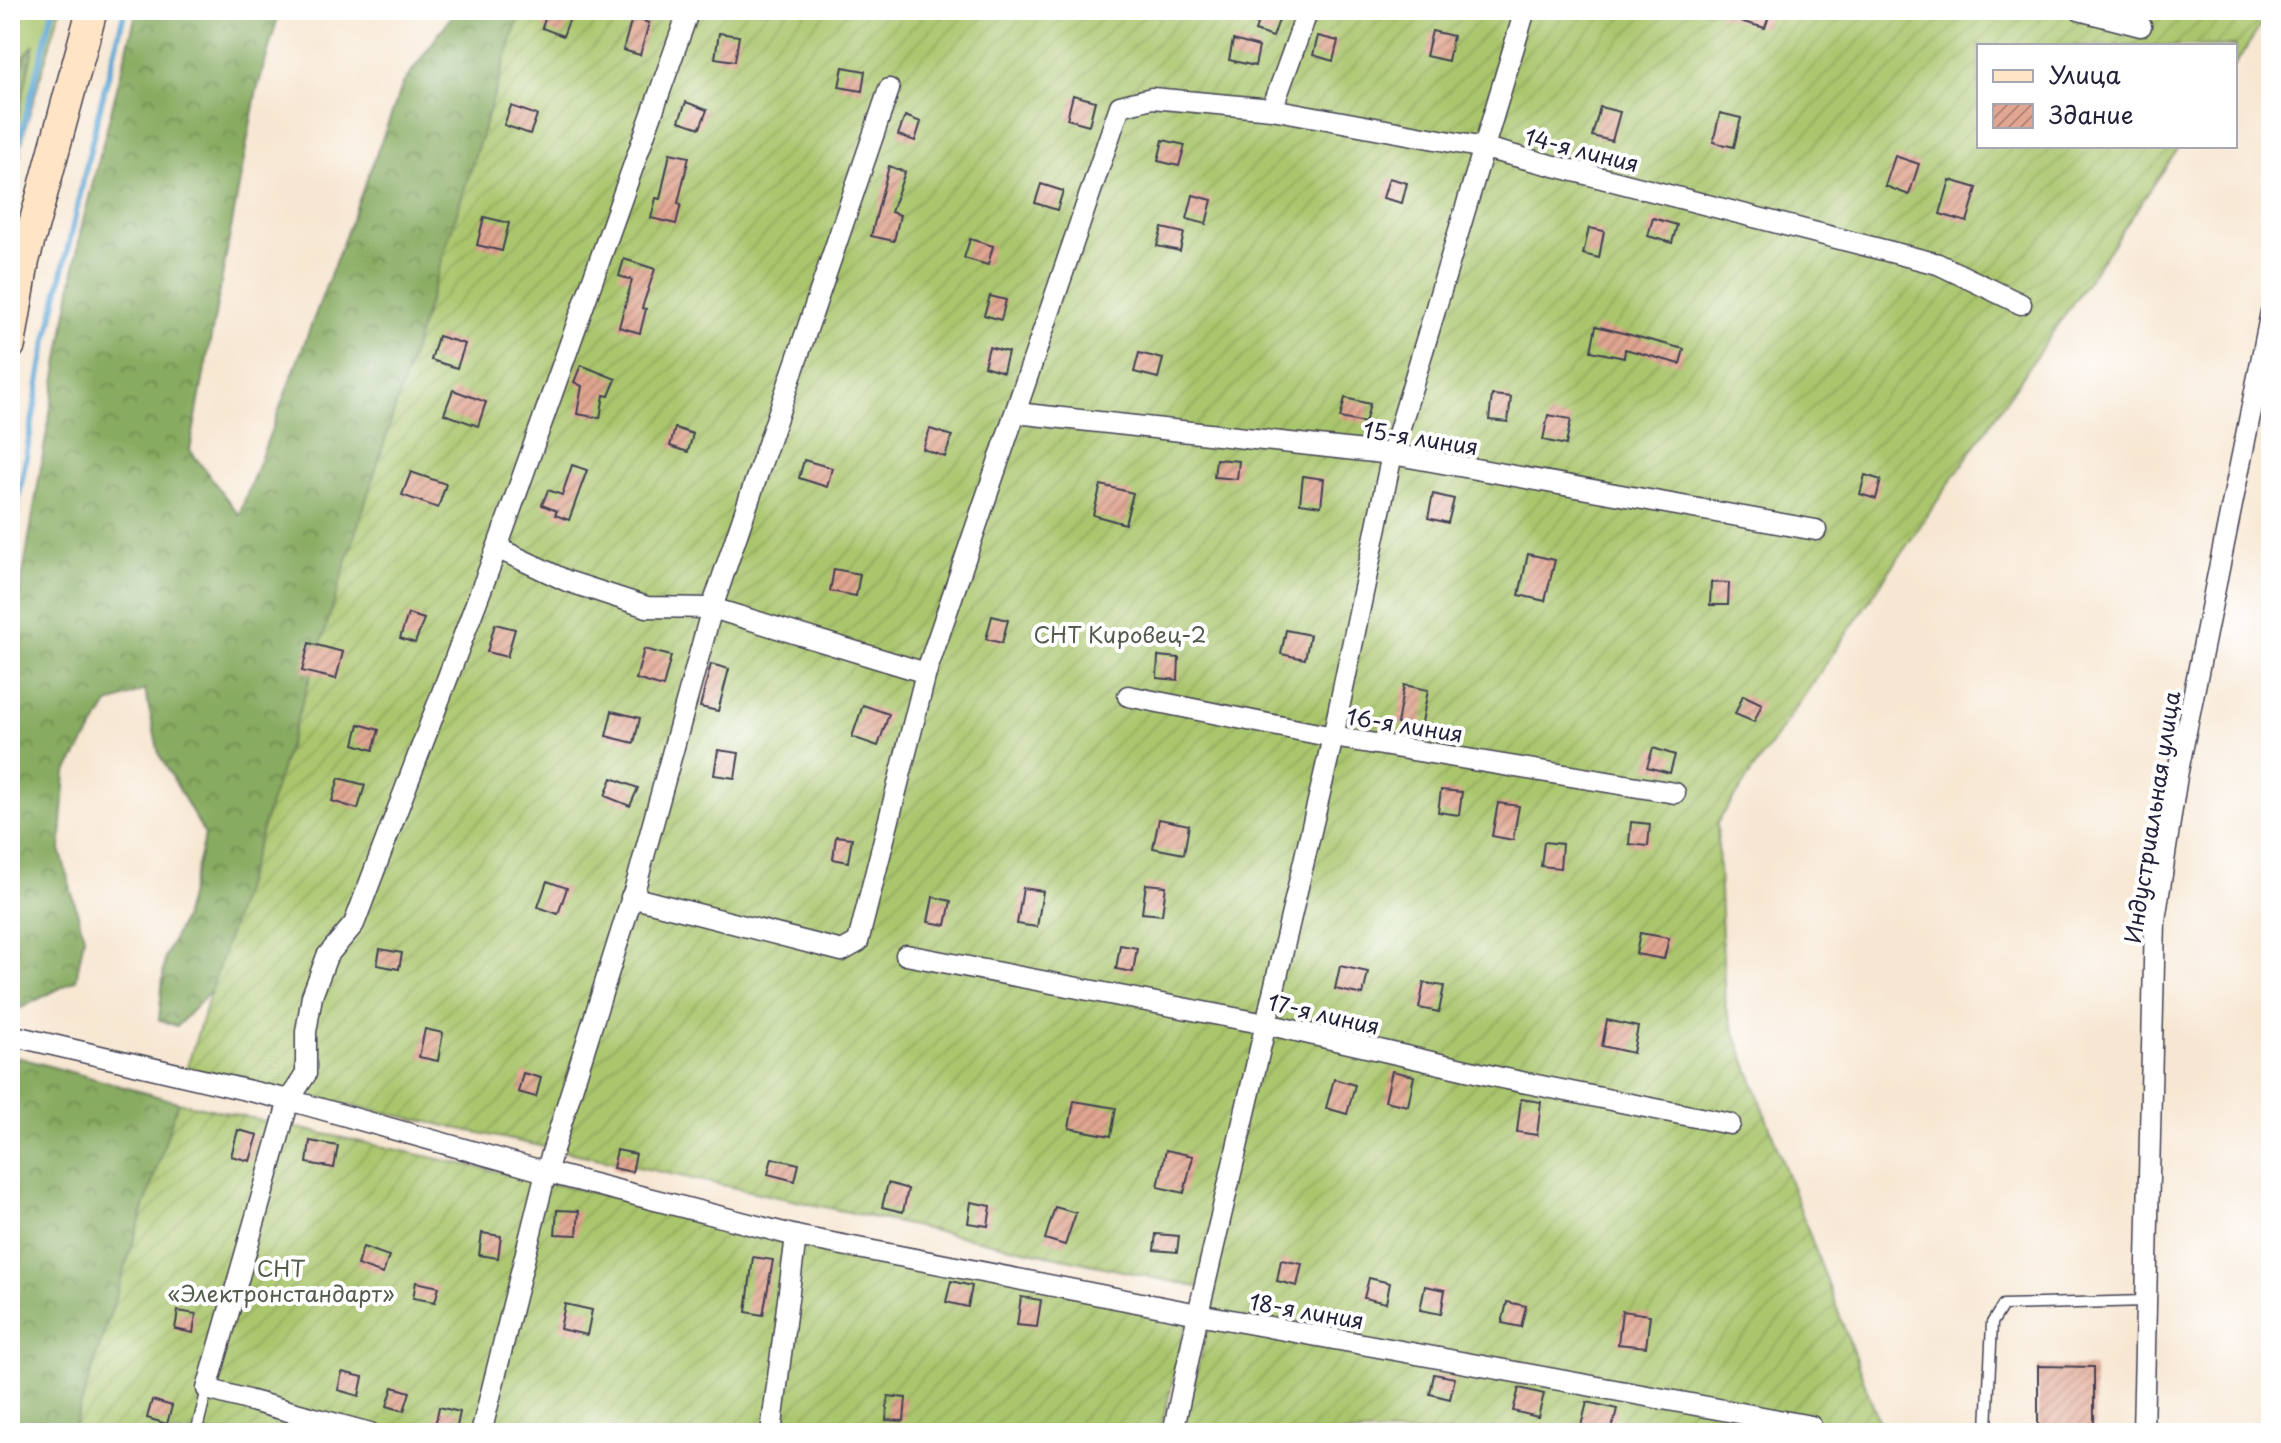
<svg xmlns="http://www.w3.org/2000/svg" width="2281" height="1443" font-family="'Playpen Sans',sans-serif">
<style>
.green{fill:#aac66d;stroke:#667454;stroke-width:2}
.forest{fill:url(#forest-crowns);stroke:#54664e;stroke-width:2}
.garden{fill:url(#garden-furrows);stroke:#667454;stroke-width:2}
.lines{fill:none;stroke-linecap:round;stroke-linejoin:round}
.stream{stroke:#5ba5d3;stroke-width:6}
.building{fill:url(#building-hatch)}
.lane-casing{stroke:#424052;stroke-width:13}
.street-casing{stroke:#424052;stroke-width:23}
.secondary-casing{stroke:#424052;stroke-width:33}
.lane{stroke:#fff;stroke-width:10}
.street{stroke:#fff;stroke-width:20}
.secondary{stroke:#ffe4c6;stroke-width:30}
.labels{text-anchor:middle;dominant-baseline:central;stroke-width:8;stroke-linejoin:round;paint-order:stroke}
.street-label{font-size:22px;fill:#22223b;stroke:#fff}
.park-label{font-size:22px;fill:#525b4c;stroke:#fff}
</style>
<defs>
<pattern id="forest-crowns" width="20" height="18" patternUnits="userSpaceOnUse" patternTransform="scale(2)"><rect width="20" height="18" fill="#87ab60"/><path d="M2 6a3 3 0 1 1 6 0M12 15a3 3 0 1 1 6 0" fill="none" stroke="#6e8b50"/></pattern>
<pattern id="garden-furrows" width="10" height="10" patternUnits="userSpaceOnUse" patternTransform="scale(2)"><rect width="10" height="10" fill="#aac66d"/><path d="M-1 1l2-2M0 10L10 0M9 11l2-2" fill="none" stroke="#92aa5f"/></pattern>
<pattern id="building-hatch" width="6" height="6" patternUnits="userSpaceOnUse" patternTransform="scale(2)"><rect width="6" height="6" fill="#e1a691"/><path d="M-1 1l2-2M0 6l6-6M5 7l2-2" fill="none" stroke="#b68778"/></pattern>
</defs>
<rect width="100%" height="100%" fill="#fff"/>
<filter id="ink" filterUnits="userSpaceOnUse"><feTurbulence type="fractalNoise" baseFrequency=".0125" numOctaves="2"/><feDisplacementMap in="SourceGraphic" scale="16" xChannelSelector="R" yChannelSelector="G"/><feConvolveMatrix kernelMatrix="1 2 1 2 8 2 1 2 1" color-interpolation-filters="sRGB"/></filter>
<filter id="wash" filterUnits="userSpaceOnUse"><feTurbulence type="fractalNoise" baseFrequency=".006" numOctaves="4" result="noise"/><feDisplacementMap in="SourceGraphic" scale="32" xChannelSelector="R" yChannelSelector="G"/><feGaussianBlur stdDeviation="1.8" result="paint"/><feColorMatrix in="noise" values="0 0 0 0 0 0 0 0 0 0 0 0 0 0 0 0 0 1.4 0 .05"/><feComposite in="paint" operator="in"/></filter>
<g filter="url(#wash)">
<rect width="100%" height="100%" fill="#f7e7d2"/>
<polygon class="green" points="10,10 60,10 24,133 10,207 10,154 33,46 20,61 10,92"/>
<g class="forest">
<polygon points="137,10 280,10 256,94 190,450 239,515 403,84 456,10 521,10 212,990 177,1026 159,1020 165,957 183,919 205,835 159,754 145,690 108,704 66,773 60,849 84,937 76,980 21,1008 10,1007 10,651 81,229"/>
<path d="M34,44l-24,110c0,-44 -4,-74 24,-110z"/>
<polygon points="10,1055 178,1102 72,1433 10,1433"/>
</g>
<g class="garden">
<polygon points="521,10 2271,10 2235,65 2235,46 1979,46 1979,146 2180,146 1717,823 1725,1006 1883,1433 1182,1433 1216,1291 186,1070"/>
<polygon points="178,1102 779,1233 1190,1309 1160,1433 72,1433"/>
</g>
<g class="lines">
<g class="stream">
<polyline points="10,179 53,10"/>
<polyline points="10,547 44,354 97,119 125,10"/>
</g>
</g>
<g id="blocks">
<g class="building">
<polygon points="548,10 573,10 563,36 542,28"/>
<polygon points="1718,10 1771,10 1765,28 1718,15"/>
<polygon points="1262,11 1280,17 1273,37 1255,31"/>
<polygon points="632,18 649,23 640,55 623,50"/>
<polygon points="1432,31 1453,36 1448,61 1426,56"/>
<polygon points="719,33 739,36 735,61 715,58"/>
<polygon points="1318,36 1338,41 1333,61 1313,55"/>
<polygon points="1233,40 1259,47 1255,66 1229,60"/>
<polygon points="843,67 865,71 862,91 839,87"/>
<polygon points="1073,95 1095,101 1089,125 1067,119"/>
<polygon points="686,102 707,110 700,128 679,121"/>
<polygon points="511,106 537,115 530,134 504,125"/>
<polygon points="1600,107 1620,112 1612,141 1592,136"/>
<polygon points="1720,113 1741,118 1734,147 1713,142"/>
<polygon points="905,116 921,122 915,141 898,135"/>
<polygon points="1163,140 1185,145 1179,166 1158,161"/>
<polygon points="670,153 689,157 678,203 681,204 676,224 651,218 656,198 660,199"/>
<polygon points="1895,156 1919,164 1909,195 1885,186"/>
<polygon points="889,166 905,172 891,212 900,215 894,241 871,236"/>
<polygon points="1389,178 1407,183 1402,203 1383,198"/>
<polygon points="1950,180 1977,188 1967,222 1940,214"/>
<polygon points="1041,184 1063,191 1057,210 1035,203"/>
<polygon points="1193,195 1212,200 1206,224 1187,219"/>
<polygon points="484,217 509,223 502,251 477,245"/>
<polygon points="1653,218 1677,225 1672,243 1648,236"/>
<polygon points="1162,228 1184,233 1180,251 1157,246"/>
<polygon points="1589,228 1604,231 1599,258 1583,254"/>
<polygon points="970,239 993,246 988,265 964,258"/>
<polygon points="624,259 655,269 642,308 646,309 640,333 619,327 632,280 619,276"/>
<polygon points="990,296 1006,300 1001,320 984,315"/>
<polygon points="1596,326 1684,349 1680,364 1625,349 1624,358 1591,351"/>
<polygon points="438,336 465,344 457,368 431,360"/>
<polygon points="989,347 1008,352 1003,372 984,366"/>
<polygon points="1139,353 1163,359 1158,378 1134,372"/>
<polygon points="581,365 616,379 609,396 604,395 600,418 577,414 582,386 574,382"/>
<polygon points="453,390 486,402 478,426 444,414"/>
<polygon points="1492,395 1511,397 1508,422 1489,420"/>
<polygon points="1345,398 1370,404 1365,423 1340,418"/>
<polygon points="1548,415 1571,419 1566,445 1543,440"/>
<polygon points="675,428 693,434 688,452 670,446"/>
<polygon points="930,429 952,436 945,457 923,449"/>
<polygon points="1216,459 1239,461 1237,479 1214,477"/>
<polygon points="804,460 832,468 827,487 799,478"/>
<polygon points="572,465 587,470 569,520 555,515 557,511 542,505 548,490 562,495"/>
<polygon points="411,472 446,484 438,508 402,495"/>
<polygon points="1865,475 1881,480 1876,499 1860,494"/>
<polygon points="1303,476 1324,479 1321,506 1300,503"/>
<polygon points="1101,485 1133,493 1125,524 1093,515"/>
<polygon points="1433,494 1454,499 1448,523 1428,518"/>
<polygon points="1528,554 1555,560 1545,601 1519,595"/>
<polygon points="834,569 860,574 856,596 830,591"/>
<polygon points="1711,582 1729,583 1728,605 1710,605"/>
<polygon points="408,614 424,619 415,643 400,638"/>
<polygon points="992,616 1008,620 1002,643 986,639"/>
<polygon points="495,624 515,629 507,657 487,652"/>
<polygon points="1286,630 1310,635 1305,659 1281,654"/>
<polygon points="309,643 343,652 336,679 302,671"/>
<polygon points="644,649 671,656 663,687 636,679"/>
<polygon points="1158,656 1179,658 1178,680 1157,678"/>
<polygon points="711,664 729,669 718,711 700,707"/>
<polygon points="1404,685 1428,690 1421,728 1397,724"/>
<polygon points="1743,695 1762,704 1754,722 1735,714"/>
<polygon points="863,705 889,714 878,746 852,737"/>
<polygon points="612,711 640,718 634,743 606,736"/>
<polygon points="359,724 379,730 373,750 354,744"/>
<polygon points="1653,748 1675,755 1670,773 1647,767"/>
<polygon points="718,750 739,753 735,778 714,775"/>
<polygon points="339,778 365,785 358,809 332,801"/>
<polygon points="612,778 638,788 630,806 605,796"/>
<polygon points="1441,790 1462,792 1459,815 1438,812"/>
<polygon points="1498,803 1519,806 1513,840 1492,836"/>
<polygon points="1159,819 1189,825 1184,854 1153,848"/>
<polygon points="1631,822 1650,824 1648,846 1629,844"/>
<polygon points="836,836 852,838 848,862 833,859"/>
<polygon points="1544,842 1562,844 1560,868 1541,866"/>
<polygon points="547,881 567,888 558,914 538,907"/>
<polygon points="1146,884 1166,886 1162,915 1142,913"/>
<polygon points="1023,888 1043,891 1037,927 1017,924"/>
<polygon points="933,897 951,901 946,925 928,922"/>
<polygon points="1640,933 1669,938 1664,959 1636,954"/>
<polygon points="1120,945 1137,948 1133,972 1116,969"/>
<polygon points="380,949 402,953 399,969 377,965"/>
<polygon points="1340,966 1368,972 1363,995 1335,989"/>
<polygon points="1424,983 1444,986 1439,1012 1419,1008"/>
<polygon points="1607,1020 1638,1027 1633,1053 1602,1046"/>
<polygon points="425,1029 443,1033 438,1061 419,1057"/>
<polygon points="1392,1071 1414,1076 1408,1106 1385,1101"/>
<polygon points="523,1073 541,1078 536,1097 518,1092"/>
<polygon points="1334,1079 1355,1085 1347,1114 1326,1108"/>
<polygon points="1521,1099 1541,1102 1537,1135 1517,1132"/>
<polygon points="1074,1101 1116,1108 1111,1136 1069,1128"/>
<polygon points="238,1130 258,1135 250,1161 231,1156"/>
<polygon points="310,1141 338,1146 334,1168 307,1163"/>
<polygon points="617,1150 636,1154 632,1172 613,1168"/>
<polygon points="1166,1150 1193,1156 1184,1193 1158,1187"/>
<polygon points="772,1158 799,1164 795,1181 768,1174"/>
<polygon points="888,1183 908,1189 903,1212 882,1207"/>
<polygon points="971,1202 991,1206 988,1226 968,1223"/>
<polygon points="1055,1207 1076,1213 1065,1245 1045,1239"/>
<polygon points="557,1210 579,1211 577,1235 555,1234"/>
<polygon points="482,1233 501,1236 498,1258 479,1255"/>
<polygon points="1156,1234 1179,1236 1177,1252 1154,1250"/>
<polygon points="363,1247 389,1256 383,1274 357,1265"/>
<polygon points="753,1257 773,1260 763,1315 746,1312"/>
<polygon points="1281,1260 1302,1264 1297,1286 1277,1281"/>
<polygon points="1369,1278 1390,1283 1386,1303 1364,1298"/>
<polygon points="951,1281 972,1286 968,1307 946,1302"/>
<polygon points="416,1282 439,1287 435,1302 413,1298"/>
<polygon points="1425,1286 1445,1290 1441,1314 1420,1310"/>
<polygon points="1021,1297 1041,1300 1037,1327 1017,1325"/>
<polygon points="1507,1302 1526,1306 1521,1327 1502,1323"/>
<polygon points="565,1304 592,1310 587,1335 560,1329"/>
<polygon points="178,1311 196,1314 193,1333 175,1329"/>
<polygon points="1622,1311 1650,1315 1646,1347 1618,1344"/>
<polygon points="2038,1366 2094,1367 2094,1433 2038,1433"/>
<polygon points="342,1372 363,1377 359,1396 338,1390"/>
<polygon points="1434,1374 1455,1378 1450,1399 1430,1394"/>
<polygon points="393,1387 410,1392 404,1411 387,1406"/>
<polygon points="1519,1388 1544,1394 1538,1417 1513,1411"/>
<polygon points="888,1396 906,1398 904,1421 886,1420"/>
<polygon points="152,1400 172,1406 167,1424 147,1418"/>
<polygon points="1587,1402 1617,1409 1611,1433 1581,1426"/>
<polygon points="439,1407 460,1412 456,1431 435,1426"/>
</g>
</g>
</g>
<g filter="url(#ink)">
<use href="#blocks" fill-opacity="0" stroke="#424052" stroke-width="2"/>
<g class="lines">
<g class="lane-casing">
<g id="lane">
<polyline points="1987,1429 1992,1323 2003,1305 2146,1301"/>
<polyline points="196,1433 207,1389"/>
</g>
</g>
<g class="street-casing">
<g id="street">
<polyline points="2079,10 2141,26"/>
<polyline points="1272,109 1308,10"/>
<polyline points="1016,413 1392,454 1816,530"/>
<polyline points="497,548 567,581 647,607 712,608 926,673"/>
<polyline points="1128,696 1333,737 1675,793"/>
<polyline points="631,897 842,951 858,942 926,673 1120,106 1152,98 1272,109 1484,148 1938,264 2021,304"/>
<polyline points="906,955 1266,1024 1497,1077 1730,1124"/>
<polyline points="10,1035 289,1100 546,1172 796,1236 1198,1314 1811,1426"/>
<polyline points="370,1433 207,1389 289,1100 306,1074 306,1032 312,996 327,956 354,924 497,548 689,10"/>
<polyline points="481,1433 546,1172 638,878 712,608 889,89"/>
<polyline points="771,1433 796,1236"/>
<polyline points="1173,1433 1198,1314 1333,737 1392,454 1525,10"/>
<polyline points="2143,1433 2155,920 2177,776 2271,312"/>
</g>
</g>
<g class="secondary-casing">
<polyline id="secondary" points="10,345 24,261 92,10"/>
</g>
<use href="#lane" class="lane"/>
<use href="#street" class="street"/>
<use href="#secondary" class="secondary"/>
</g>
</g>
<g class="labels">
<g class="street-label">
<text transform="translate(1582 149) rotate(14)">14-я линия</text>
<text transform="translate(1421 437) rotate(9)">15-я линия</text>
<text transform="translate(1405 724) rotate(9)">16-я линия</text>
<text transform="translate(2151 817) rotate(-81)">Индустриальная улица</text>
<text transform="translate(1324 1013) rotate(13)">17-я линия</text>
<text transform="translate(1307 1310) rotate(10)">18-я линия</text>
</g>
<g class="park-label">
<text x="1120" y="633">СНТ Кировец-2</text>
<text x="281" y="1267">СНТ<tspan x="281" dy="25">«Электронстандарт»</tspan></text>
</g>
</g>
<rect width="2281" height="1443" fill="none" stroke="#fff" stroke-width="40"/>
<rect x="1977" y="44" width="260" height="104" fill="#ffffff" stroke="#a7a7b1" stroke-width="2"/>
<rect x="1993" y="70" width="40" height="12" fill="#ffe4c6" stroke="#a7a7b1" stroke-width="2"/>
<text x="2049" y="84" font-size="24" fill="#22223b">Улица</text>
<rect x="1993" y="104" width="40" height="24" fill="url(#building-hatch)" stroke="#a7a7b1" stroke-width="2"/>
<text x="2049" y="124" font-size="24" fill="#22223b">Здание</text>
</svg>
